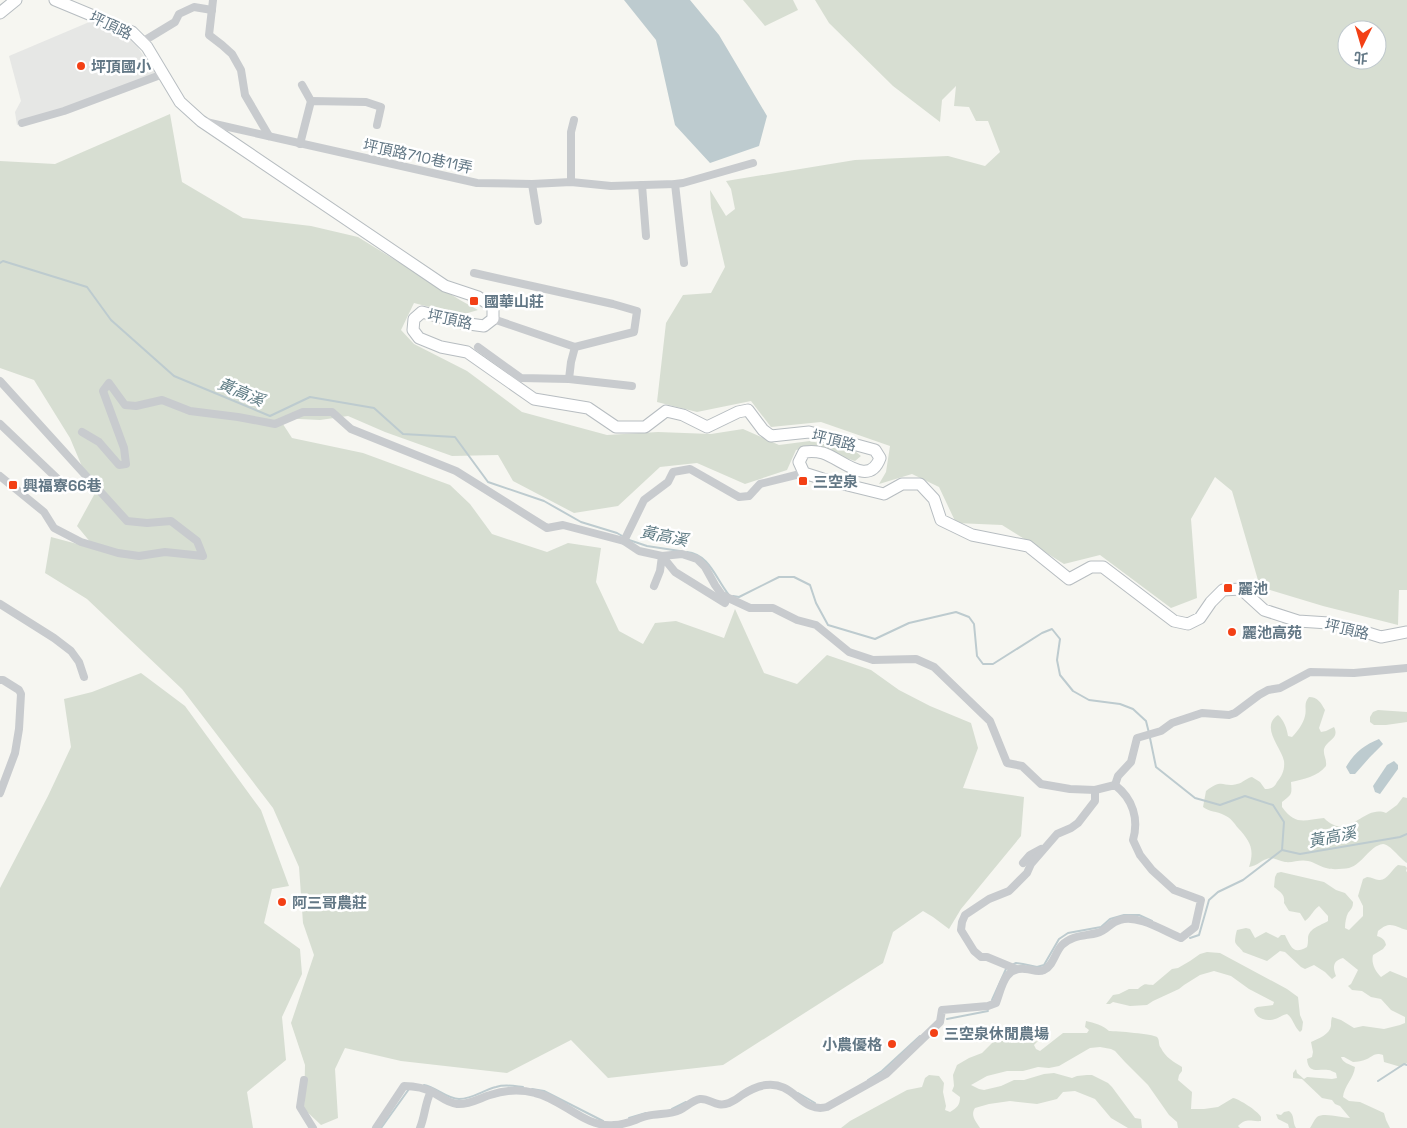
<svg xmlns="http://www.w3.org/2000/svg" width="1407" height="1128" font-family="'Space Grotesk','Noto Sans TC',sans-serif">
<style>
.built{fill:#e6e7e5}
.green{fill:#d7ded2;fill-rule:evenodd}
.water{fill:#bdcbcf}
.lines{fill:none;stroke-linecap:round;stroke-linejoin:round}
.stream{stroke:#bdcbcf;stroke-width:2}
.secondary-casing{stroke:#b7bdc1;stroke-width:13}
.street{stroke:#c8cbce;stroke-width:8}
.secondary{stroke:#fff;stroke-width:11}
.poi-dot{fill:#f34015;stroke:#fff;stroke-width:2}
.labels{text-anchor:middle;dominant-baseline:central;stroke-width:5;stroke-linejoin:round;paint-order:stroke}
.street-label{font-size:15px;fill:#627785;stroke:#fff}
.poi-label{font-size:15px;font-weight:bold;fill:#627785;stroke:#fff;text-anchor:start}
.water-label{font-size:16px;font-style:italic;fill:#5d7a83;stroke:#fff}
</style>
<rect width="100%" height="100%" fill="#f6f6f1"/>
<polygon class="built" points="94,20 131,37 157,76 17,125 15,112 21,101 9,56"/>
<g class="green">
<polygon points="743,0 793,0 798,10 765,26"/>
<path d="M815,0h592v590h-8l-1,35 -75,-19 -63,-19 -28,-96 -17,-14 -24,42 6,79 -26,10 -71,-53 -36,9 -62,-39 -46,-2 -17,-36 -27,-13 -33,10 7,-12 4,-26 -69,-24 -50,5 -20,-26 -54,11 -40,-10 9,-79 17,-28 28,-2 14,-26 -14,-59 -1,-18 16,26 9,-7 -4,-20 -5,-8 129,-21 93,-4 37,10 15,-14 -12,-31h-12l-7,-14 -15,-1 2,-20 -14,14 -2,22 -47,-36 -64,-63zM1347,30h30v30h-30z"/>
<polygon points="170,114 182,182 243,218 311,226 358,237 460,300 478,310 461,315 414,303 401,330 414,344 467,371 522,412 607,435 658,432 711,434 743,429 779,445 810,441 855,451 861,456 855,461 813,447 796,450 787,470 745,484 697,463 660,467 618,506 574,513 513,481 498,455 452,456 385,432 348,416 320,420 279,418 292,438 363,453 450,485 470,504 492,534 547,552 568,543 601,548 596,582 619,631 643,644 655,623 676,621 724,638 735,609 764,673 797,684 827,655 871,670 899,690 930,706 971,723 978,748 963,788 1024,797 1021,836 961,909 949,929 933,917 923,911 893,932 883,963 723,1065 608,1078 571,1040 507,1073 401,1061 345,1048 335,1069 338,1118 321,1125 304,1109 305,1065 291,1023 314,955 303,923 299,867 273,808 182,689 87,599 45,573 51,537 96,549 77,526 94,495 70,438 34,380 0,368 0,161 55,164"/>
<polygon points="141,673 185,706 261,810 289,886 272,889 264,923 300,949 302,974 282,1017 286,1060 247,1092 253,1128 0,1128 0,888 48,796 71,747 64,699 92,692"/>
<path d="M1309,697c9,0 12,6 16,13l-6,18 2,4 5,-1 8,-4c6,12 -7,13 -10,22 -1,6 3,10 2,17 -9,11 -22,13 -35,16 1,13 1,12 -9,20v5c14,19 22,13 42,11 25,25 39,-14 62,-5l11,-8 6,-8 4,1v65c-7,-4 -17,-19 -24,-19 -14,2 -20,20 -34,24 -7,1 -17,2 -23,0 -7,-2 -12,-6 -18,-7 -8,-2 -15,2 -23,1 -5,-1 -10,-4 -15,-4 -8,1 -12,8 -21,9 6,-18 1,-26 -11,-39 -4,-5 -7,-10 -14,-13 -7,-4 -15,-3 -21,-8l3,-16c17,-14 17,-3 31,-7 6,-1 9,-6 15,-7l8,5 5,7c6,0 9,-1 12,-7 5,-6 8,-12 7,-21 -3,-14 -24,-34 -6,-46 6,5 9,14 10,21l4,1c6,-6 11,-13 13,-21 2,-8 -2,-12 4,-19z"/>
<polygon points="1378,710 1407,712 1407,722 1386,725 1374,725 1370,722 1370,717 1373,712"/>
<path d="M1398,865l7,1 2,2 -1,3 1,1v58c-13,-3 -16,-10 -29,1l-1,5c6,2 8,4 9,9l-3,4 -10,6c-2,8 2,16 8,22l9,-6 17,7v85l-6,4 -17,-5 -1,-7c-8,-3 -10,1 -16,4 -4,2 -10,3 -14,3l-9,-5h-3c2,6 8,7 14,10 -1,11 -11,19 -12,30l6,4 11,1 24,11 2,7 4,8h-80c2,-3 4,-8 7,-11 7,-5 25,1 33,1l-10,-12 -5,-2 -3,-4 -10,-2 -20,-19 -9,-1v-5l3,-4 1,4 7,6 3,-2 25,2 5,-1 -1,-5c-3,-1 -5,-3 -8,-3 -10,-1 -20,4 -21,-11l5,-2 1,-5 -2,-10c7,-3 19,-8 20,-16 0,-3 0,-6 1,-9l9,3 13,8 9,-2 21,3 16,-4 5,-2v-6l-14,-7 -10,-11 -10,-2 -9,-6 -10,-1 -4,-4 3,-2 7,-14 -15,-12c-11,3 -10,10 -7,18l-4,3 -7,-7 -11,-7 -9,4 -4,-2 -16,-15 -5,-1 -13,10 -24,-9c-2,-4 -8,-7 -8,-11 0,-3 1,-8 2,-11l9,-2 4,1 5,9 11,-6 12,6 3,-3h4c6,12 8,20 22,12 1,-3 1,-6 1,-9 1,-10 12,-12 20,-17v-5l-9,-10c-6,4 -8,11 -14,15l-5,-8 -11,-2 -5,-8c1,-9 -3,-10 -10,-16l1,-10 2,-4 4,-1 43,10 12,8 9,3 8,9c0,6 -2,7 -5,11 -2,4 -3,10 -3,15l4,2 14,-14v-10l-5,-10 5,-17 4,-2c5,0 8,3 12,3 8,1 13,-11 19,-15z"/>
<path d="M1207,952l13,1 67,36 11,8 2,18 3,7 -1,8 -2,2c-6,-5 -7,-14 -13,-18 -5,1 -8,4 -12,5 -9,3 -20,-1 -21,-10l3,-2 16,-2 1,-3 -25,-13 -18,-13 -17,-5 -14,4 -16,10 -5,4 -26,12 -6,4 -17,1 -17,-4 -3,2h-4l7,-9 6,-1 10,-5h9c9,-7 5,-4 15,-4l19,-16 6,-1 12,-7 10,-7z"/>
<path d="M1086,1021c8,2 17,4 23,10 7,0 44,3 48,6 3,3 1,8 4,11 4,9 13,14 21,19v4l-3,4 -1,5 14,12 -1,17h13l14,-2 15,-9c6,1 25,13 28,19 0,1 0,3 0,4 -10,1 -14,-4 -23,5l2,2h-62l-1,-6 -8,-7 -21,-30 -23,-23 -10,-11 -4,-2 -11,-2 -10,1 -31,18 -10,2 -11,-1 -15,4h-16l-20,5 -16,9 8,4 5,1 17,-4 13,-6h10l20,-6 10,-1 18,5 5,-2 10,-1h5l16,8 4,4 23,31 6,1 1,9h-14l-17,-10 -16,-19 -20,-8 -12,1 -6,7 -20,5 -27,-3 -21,3 -14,4c-5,8 1,13 5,20h-139l9,-7 57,-31 15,-3 3,-9 4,-3 10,1 5,7 -1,9 3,14 -1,4 5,2c7,-4 10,-7 10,-15l-8,-6 2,-5 -1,-11 4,-10 12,-7 13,-5 11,-11 10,-2 9,3 11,-1 5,1 10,-2 -4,4 2,4 4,2 23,-18h24l2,-3 -4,-3z"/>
<path d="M1289,1111c6,4 3,11 7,17h-7l-1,-4 -10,-5 -2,-5 5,1 3,-3z"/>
</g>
<g class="water">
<polygon points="624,0 690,0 719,35 767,116 759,146 710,163 675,125 656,40"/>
<path d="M1379,739l4,5 -13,13 -15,17h-5l-4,-7c8,-14 18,-22 33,-28z"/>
<polygon points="1394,761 1398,765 1398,769 1380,794 1375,792 1373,786 1387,765"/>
</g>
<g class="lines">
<g class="stream">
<polyline points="0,263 3,261 87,287 111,320 174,376 270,416 310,397 374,408 403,434 455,437 488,482 544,501 581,522 617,533 624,537"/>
<polyline points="629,540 647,546 680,551"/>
<path d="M687,552c22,2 29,27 42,43"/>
<polyline points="733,596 739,597 779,577 794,577 810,585 816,603 828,625 875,639 909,623 956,612 969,617 974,624 977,656 983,664 993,664 1042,633 1052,629 1060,639 1057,660 1060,675 1073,691 1089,700 1120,704 1133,709 1146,721 1149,733"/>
<polyline points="1150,738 1156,767 1195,798 1220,805 1245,796 1273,805 1284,822 1282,850"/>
<polyline points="1282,850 1300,854 1400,837 1407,834"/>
<polyline points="1190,938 1199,935 1209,900 1218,892 1243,880 1282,850"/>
<polyline points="1012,965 1016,963 1023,964 1037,967 1044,965 1059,939 1068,933 1101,927 1110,919 1124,915 1139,915 1152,921"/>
<polyline points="992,1000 1006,969"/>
<polyline points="947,1019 988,1011"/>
<polyline points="868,1080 882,1071 920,1036"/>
<polyline points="1378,1081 1404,1064 1407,1065"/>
<path d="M424,1085c12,2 23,14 35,14 14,0 24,-9 37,-12 9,-3 18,-1 27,0"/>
<polyline points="532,1089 544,1091 603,1121"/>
<polyline points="798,1093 815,1103"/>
<polyline points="672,1109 686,1102"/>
<polyline points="629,1118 646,1113"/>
<polyline points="381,1128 409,1089"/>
</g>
<g class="secondary-casing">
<g id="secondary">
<path d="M55,0l77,32 15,15 33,55 21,19 244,165 33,11 15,10v12l-9,7 -22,-3 -40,-11 -8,7 -1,11 6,8 22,9 26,5 67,47 54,9 28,19h29l21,-16 17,4 24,12 31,-15 10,-2 15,20 8,6 38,-4 66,18 5,8c-11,30 -38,1 -57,-5 -7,-2 -12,-2 -19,-1l-5,10 5,11 19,6 61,15 18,-10h18l14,15 7,21 31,15 56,11 41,33 22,-12h12l71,54 14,3 12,-6 11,-16 12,-12 18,-1 23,21 34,11 31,2 26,6 26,8 26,-5"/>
<polyline points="0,13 16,0"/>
</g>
</g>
<g class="street">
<polyline points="213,0 209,35 222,45 232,54 241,70 245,95 269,136"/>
<polyline points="142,42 175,22 179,14 194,7 212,10"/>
<polyline points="302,85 311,101"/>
<polyline points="206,122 477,183 532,184 571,182 611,186 675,184 683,183 753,163"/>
<polyline points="22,123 64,111 163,74"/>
<polyline points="300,144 311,101 366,102 381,107 377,125"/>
<polyline points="571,182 571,132 574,120"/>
<polyline points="532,184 538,221"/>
<polyline points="675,184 684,263"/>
<polyline points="642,185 646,236"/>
<polyline points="474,273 613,304 637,311 634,332 575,347 571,362 569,379 521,378 478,347"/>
<polyline points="493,319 575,347"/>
<polyline points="569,379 632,386"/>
<polyline points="0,381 127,521 147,523 171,521 197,541 203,556 165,552 139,556 118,553 81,542 54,528 44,512 0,476"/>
<polyline points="0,424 65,486"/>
<path d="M82,432l17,10 20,23 7,-1 -2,-16 -21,-57 6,-8 16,22 11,1 26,-6 28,11 48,6 37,7 28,-12h29l19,17 105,42 91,57 16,-3 61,16 15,10 23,5 20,-2 15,5 8,8 10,18 7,10 28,13h23l24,12 19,5 33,27 24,8 43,-1 18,8 56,54 17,42 15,3 19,18 29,5 25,1 20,-5c18,14 24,34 18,55l7,15 12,15 22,20 27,10 -6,27 -14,11c-17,-7 -43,-24 -61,-18 -10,2 -13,11 -23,13 -12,3 -25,2 -35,12 -7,7 -8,20 -18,25 -7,3 -12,-1 -19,-1 -21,-2 -23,18 -29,34l-8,3 -46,4 -2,12 -54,52 -59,33c-25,7 -33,-26 -61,-22 -8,1 -18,6 -24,10 -5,4 -8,6 -13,8 -13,5 -19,-5 -29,-4 -7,1 -14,8 -20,11 -10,5 -22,3 -33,6 -11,3 -21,9 -33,9 -30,3 -51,-26 -79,-32 -15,-4 -30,-3 -45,2 -10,3 -21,10 -33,9 -9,-1 -16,-7 -23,-11 -9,-5 -20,-7 -30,-7l-28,42"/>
<polyline points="624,541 644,500 668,482 673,472 690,469 739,497 749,496 760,484 804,473"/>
<polyline points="654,586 660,571 662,556 675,572 725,603"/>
<polyline points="0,604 54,638 71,651 79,662 84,677"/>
<polyline points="0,680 3,680 19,690 21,694 19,729 15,753 0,793"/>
<polyline points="1115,785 1118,776 1131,762 1137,738 1161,731 1172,723 1202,713 1229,715 1235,713 1259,695 1268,690 1280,688 1310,672 1354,673 1407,668"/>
<polyline points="1023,863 1030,855 1041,849"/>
<polyline points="1016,969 987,957 981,957 974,951 961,930 962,922 965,915 989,899 1009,891 1027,873 1031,864 1057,834 1071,828 1078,823 1095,801 1095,790"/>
<polyline points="304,1080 300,1107 313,1128"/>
<path d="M420,1128c5,-12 5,-25 11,-37"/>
</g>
<use href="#secondary" class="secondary"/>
</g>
<g class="poi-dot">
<circle cx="81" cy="66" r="5"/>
<rect x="469" y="296" width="10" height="10" rx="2.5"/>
<rect x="798" y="476" width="10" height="10" rx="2.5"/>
<rect x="8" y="480" width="10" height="10" rx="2.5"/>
<rect x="1223" y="583" width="10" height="10" rx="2.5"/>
<circle cx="1232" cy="632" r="5"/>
<circle cx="282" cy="902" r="5"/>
<circle cx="934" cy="1033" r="5"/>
<circle cx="892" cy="1044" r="5"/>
</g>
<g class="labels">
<g class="street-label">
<text transform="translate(111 25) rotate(25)">坪頂路</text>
<text transform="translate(418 156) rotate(12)">坪頂路710巷11弄</text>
<text transform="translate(450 319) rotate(12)">坪頂路</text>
<text transform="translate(834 440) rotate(14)">坪頂路</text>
<text transform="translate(1347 629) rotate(13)">坪頂路</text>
</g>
<g class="poi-label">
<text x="91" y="66">坪頂國小</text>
<text x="484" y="301">國華山莊</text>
<text x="813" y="481">三空泉</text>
<text x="23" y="485">興福寮66巷</text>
<text x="1238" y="588">麗池</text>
<text x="1242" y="632">麗池高苑</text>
<text x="292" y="902">阿三哥農莊</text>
<text x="944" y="1033">三空泉休閒農場</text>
<text x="882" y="1044" text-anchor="end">小農優格</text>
</g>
<g class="water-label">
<text transform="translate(241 392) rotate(23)">黃高溪</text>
<text transform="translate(664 536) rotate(11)">黃高溪</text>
<text transform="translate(1332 837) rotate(-11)">黃高溪</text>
</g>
</g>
<g transform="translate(1362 45) rotate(185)"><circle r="24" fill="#ffffff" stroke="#c0c9ce"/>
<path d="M0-4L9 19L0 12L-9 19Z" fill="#f34015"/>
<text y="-8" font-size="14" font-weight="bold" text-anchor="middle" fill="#627785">北</text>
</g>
</svg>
